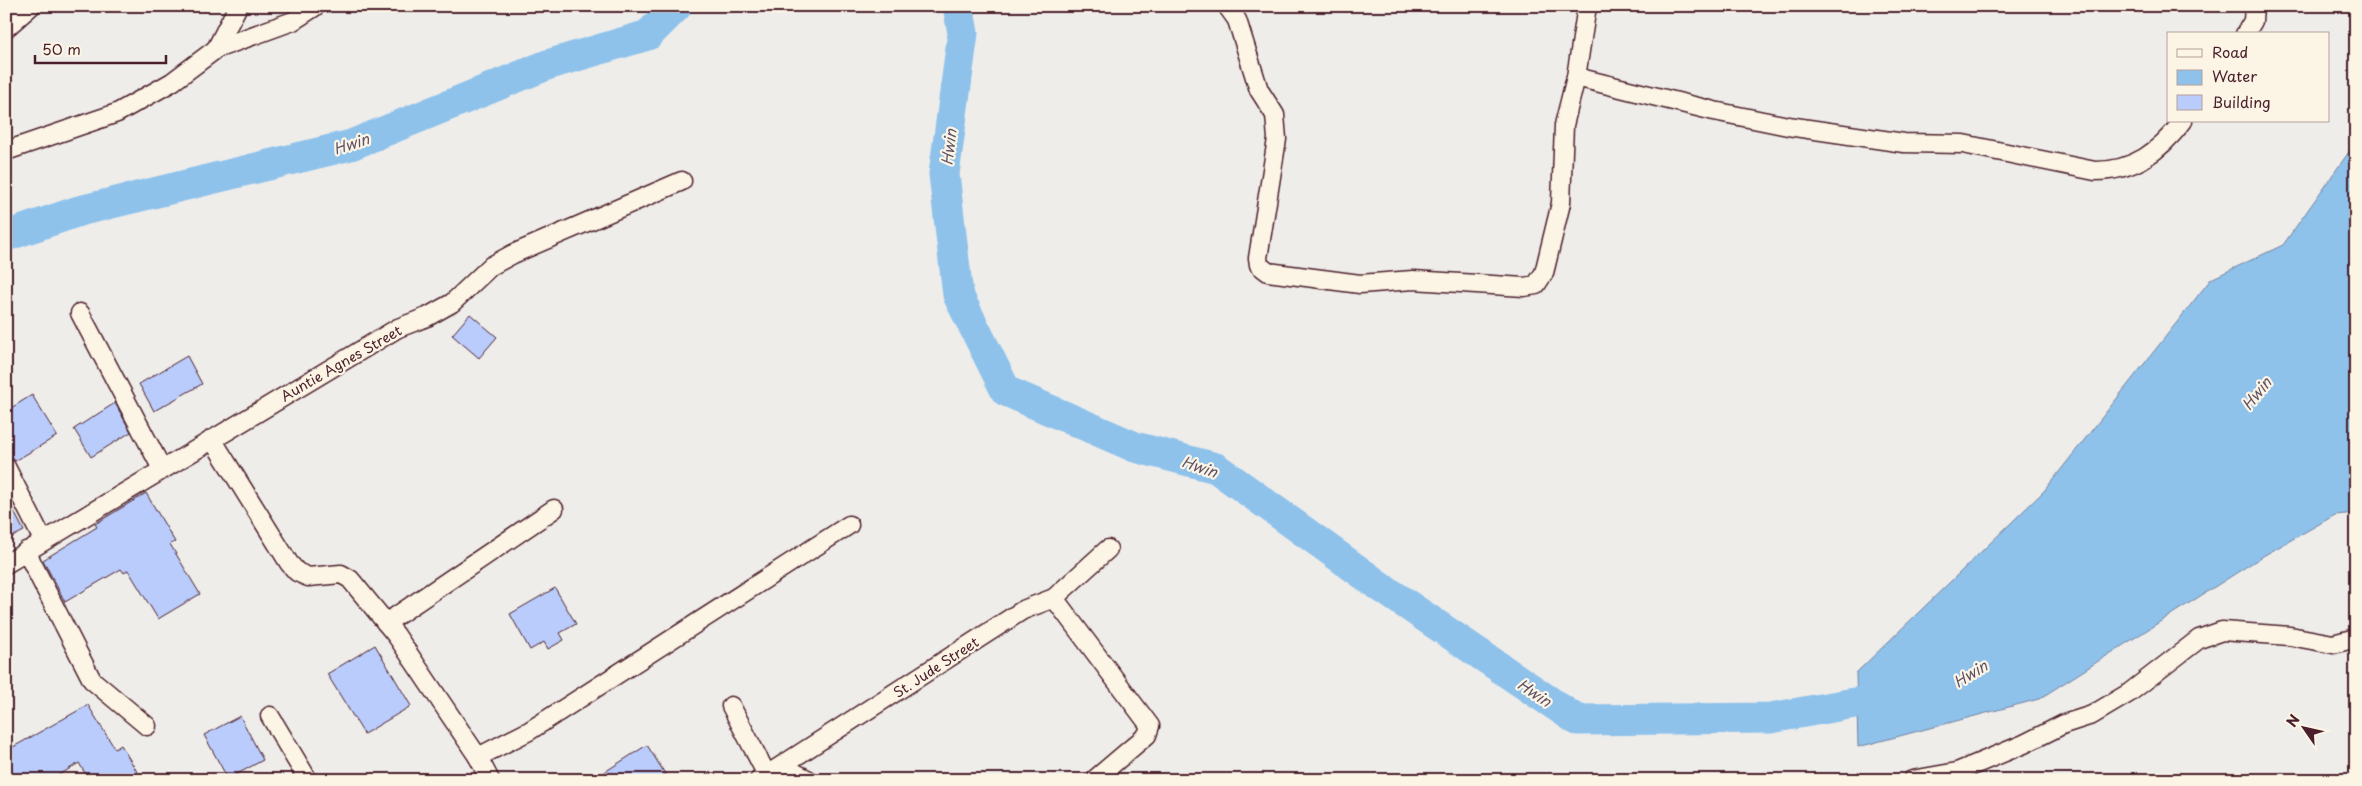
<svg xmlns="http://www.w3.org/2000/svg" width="2362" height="786" font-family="'Playpen Sans',sans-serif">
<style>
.water{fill:#8ec2eb;stroke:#73819e}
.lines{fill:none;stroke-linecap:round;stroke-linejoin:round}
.river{stroke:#8ec2eb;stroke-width:31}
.building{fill:#b9ccfc;stroke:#4a1f2b}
.minor-casing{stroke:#4a1f2b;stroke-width:21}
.minor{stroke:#fcf5e5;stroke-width:18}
.labels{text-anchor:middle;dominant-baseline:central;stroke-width:4.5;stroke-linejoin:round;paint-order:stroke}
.street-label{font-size:14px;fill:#4a1f2b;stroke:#fcf5e5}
.water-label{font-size:15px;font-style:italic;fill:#5e5065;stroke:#fcf5e5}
</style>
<rect width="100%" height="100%" fill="#efedea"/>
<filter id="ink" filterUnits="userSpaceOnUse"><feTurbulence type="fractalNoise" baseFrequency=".02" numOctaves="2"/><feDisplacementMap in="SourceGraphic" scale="10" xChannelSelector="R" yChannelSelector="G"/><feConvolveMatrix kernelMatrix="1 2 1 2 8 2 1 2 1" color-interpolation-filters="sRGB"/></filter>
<g filter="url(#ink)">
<polygon class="water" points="2356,142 2356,513 2335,515 2263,556 2039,699 1858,747 1856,673 2044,491 2211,279 2283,245"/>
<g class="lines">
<g class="river">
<polyline points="958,6 963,33 944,174 958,295 1006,391 1135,447 1216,468 1381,587 1577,720 1771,718 1899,695"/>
<polyline points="6,236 79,211 351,145 547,65 648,35 677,6"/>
</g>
</g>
<g class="building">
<polygon points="470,314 497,337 479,358 452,335"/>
<polygon points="187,356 202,384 154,411 139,384"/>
<polygon points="32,395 57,436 15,461 6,448 6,411"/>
<polygon points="115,403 131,432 91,457 74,429"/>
<polygon points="146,493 175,542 170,544 200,594 158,619 128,570 124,573 121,569 65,602 43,560 97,527 95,524"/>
<polygon points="6,496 24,531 6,540"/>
<polygon points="555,588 576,624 560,633 564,640 548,649 544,642 530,650 510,614"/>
<polygon points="375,645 411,706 364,734 327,674"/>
<polygon points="88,705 115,749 121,745 142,780 89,780 79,763 51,780 6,780 6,751"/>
<polygon points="240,716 263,760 228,779 204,735"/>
<polygon points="647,745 669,780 592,780"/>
</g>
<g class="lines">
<g class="minor-casing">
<g id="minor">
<polyline points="1227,6 1237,20 1259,90 1275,115 1277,139 1258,258 1259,265 1268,272 1360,284 1413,280 1524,287 1536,285 1544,273 1561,203 1564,125 1576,77 1587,6"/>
<polyline points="6,28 31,6"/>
<polyline points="2245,34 2253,21 2254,6"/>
<polyline points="216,49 238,6"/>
<path d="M1576,77l138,34 74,15 116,17 59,1 132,27c39,0 64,-19 88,-50"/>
<polyline points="6,151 117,113 172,82 216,49 293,21 316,6"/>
<polyline points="80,313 162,469"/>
<polyline points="212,439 289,563 297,572 308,577 341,574 350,579 396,635 478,757 490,780"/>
<polyline points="6,467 43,540"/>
<polyline points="26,551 92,680 147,726"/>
<polyline points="6,564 398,328 427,317 452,303 491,266 513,254 682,181"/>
<polyline points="1054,598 1150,726 1147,735 1094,780"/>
<polyline points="386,623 554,509"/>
<polyline points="731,706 767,775"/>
<polyline points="270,716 308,780"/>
<polyline points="478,757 529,731 849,525"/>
<polyline points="782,766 809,780"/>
<polyline points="759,780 1023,610 1054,598 1108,549"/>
<polyline points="1912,780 1957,772 2024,744 2064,724 2092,715 2129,693 2199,639 2222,631 2290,636 2333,644 2356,638"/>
</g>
</g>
<use href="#minor" class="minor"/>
</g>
</g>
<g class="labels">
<g class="street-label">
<text transform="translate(341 363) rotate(-30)">Auntie Agnes Street</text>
<text transform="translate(936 667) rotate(-33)">St. Jude Street</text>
</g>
<g class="water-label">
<text transform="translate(351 143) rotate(-18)">Hwin</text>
<text transform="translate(948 147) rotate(-83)">Hwin</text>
<text transform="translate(2256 393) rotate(-51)">Hwin</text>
<text transform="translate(1200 466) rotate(19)">Hwin</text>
<text transform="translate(1970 673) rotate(-32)">Hwin</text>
<text transform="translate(1535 692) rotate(34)">Hwin</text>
</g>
</g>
<rect width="2362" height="786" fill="none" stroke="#fcf5e5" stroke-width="25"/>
<rect x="12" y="12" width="2337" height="761" fill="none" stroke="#4a1f2b" stroke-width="2" filter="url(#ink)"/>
<rect x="2167" y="32" width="162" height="90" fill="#fcf5e5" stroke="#b59f9b"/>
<rect x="2177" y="49" width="25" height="8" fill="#fcf5e5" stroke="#b59f9b"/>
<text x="2212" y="58" font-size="15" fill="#4a1f2b">Road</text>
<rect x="2177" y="70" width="25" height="15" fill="#8ec2eb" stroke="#b59f9b"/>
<text x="2212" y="82" font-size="15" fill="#4a1f2b">Water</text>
<rect x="2177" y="95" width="25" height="15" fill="#b9ccfc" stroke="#b59f9b"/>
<text x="2212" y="108" font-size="15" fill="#4a1f2b">Building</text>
<g transform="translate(2304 728) rotate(304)" stroke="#fcf5e5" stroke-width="4" paint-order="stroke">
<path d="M0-4L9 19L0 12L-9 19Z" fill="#4a1f2b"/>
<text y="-8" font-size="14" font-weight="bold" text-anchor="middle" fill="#4a1f2b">N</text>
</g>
<path d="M35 55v8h131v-8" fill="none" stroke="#4a1f2b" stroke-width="2.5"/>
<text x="42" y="55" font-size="15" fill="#4a1f2b" stroke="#fcf5e5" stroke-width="4" paint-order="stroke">50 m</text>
</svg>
